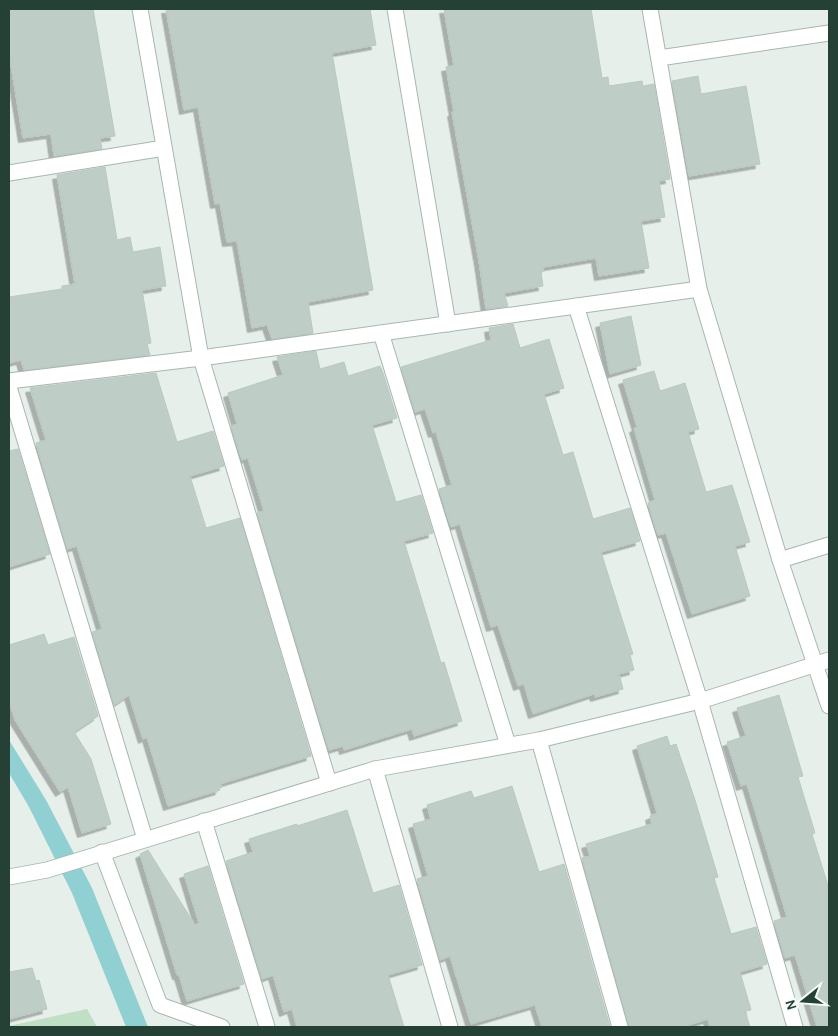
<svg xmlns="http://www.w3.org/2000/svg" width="838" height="1036" font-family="Karla,sans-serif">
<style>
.green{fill:#c0dfc4}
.water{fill:#90d0d2}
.building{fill:#becdc5;stroke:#b8c9c0;filter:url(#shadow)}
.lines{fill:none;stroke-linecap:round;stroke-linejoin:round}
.minor-casing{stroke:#a8b7b0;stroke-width:17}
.minor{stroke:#fff;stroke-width:15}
</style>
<defs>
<filter id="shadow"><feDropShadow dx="-4.5" dy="4.5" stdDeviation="0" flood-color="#0004"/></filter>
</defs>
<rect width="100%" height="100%" fill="#e6efea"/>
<polygon class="green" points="87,1009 97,1027 9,1027 9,1026"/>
<polygon class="water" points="9,740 46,800 92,888 148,1027 126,1027 72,893 29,807 9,773"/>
<g class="building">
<polygon points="9,9 93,9 115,136 100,138 102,149 54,156 51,134 23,138 9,53"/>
<polygon points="166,9 370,9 376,45 332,53 373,290 308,302 313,333 272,339 267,325 252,328 237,241 227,242 220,203 215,204 198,107 184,110"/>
<polygon points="444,9 591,9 602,78 608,77 609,86 642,81 643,86 654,84 670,179 659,181 665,217 641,221 649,268 599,276 596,258 543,267 543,272 541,272 543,286 504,293 508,306 486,309 479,261 452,112 454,112 446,67 454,66"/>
<polygon points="698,76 701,94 746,86 760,164 689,176 672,81"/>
<polygon points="105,167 117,240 130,237 133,252 160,247 166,286 142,290 151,343 147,344 150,355 24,370 21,360 9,363 9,297 62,289 62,286 75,284 57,175"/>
<polygon points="631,316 641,365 610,374 600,323"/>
<polygon points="513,324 520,348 549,339 564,388 544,394 563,455 573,452 593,519 630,508 640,541 601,552 633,654 630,655 634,670 619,674 623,689 595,697 594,694 533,714 524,684 518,686 498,625 491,627 460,524 451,527 439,489 452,485 436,432 433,433 425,409 415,412 401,367 491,340 489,328"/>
<polygon points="316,351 320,369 344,362 348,376 380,366 383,373 397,418 372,425 396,502 421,495 433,533 404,541 441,663 444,662 462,721 414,736 412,729 344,750 343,746 329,750 257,513 264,511 248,458 242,460 231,426 237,424 228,393 283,375 277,357"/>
<polygon points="654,371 660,391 685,383 699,429 688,432 706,492 732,485 750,542 735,546 750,596 692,614 666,533 658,535 648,503 655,500 634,428 637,427 623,380"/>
<polygon points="156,373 177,442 213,431 224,466 190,476 206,528 240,518 311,756 220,784 222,787 219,788 220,790 168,806 147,737 143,739 129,695 114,705 92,632 102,629 77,546 67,549 36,443 46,440 30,388"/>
<polygon points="18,449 50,554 9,567 9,451"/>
<polygon points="44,634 48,645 74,637 98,716 74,732 91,759 111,824 82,833 68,787 60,792 15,720 9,701 9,645"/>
<polygon points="779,695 803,776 798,777 815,833 812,834 829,889 829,1027 817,1027 795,955 785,958 774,921 787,917 747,784 741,786 727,742 746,736 737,708"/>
<polygon points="667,736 670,746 676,744 695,800 718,877 714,878 731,934 756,927 767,964 740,972 751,1010 745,1011 750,1027 710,1027 708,1019 682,1027 629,1027 582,858 590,856 586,844 652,824 650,816 657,813 637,746"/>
<polygon points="512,786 539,872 564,864 610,1027 542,1027 535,1005 471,1024 450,956 440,960 417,879 428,876 413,824 431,819 427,805 471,791 474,798"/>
<polygon points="347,810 373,893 399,885 422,965 388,975 404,1027 297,1027 292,1009 284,1012 273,975 262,979 226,861 253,852 249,839 297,824 297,826"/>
<polygon points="148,850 195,925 199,923 184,874 208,866 244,984 187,1001 179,975 177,975 140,854"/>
<polygon points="32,968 36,981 39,980 47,1009 9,1019 9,972"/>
</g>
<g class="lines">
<g class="minor-casing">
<g id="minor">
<polyline points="140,9 201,358 329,783"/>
<polyline points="395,9 448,324"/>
<polyline points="650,9 699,289 780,560 829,706"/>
<polyline points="659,58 829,33"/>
<polyline points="9,173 164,148"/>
<polyline points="576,306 700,701 795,1027"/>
<polyline points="381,333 508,745"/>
<polyline points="9,381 201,358 699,289"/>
<polyline points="9,387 145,839"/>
<polyline points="780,560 829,545"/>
<polyline points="539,740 620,1027"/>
<polyline points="375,769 450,1027"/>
<polyline points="204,821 267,1027"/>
<polyline points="102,852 160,1005 222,1027"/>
<polyline points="9,877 47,870 375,769 539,740 700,701 829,660"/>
</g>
</g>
<use href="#minor" class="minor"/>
</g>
<rect width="838" height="1036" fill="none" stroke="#254136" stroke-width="20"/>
<g transform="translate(803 1001) rotate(253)" stroke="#f7fbf9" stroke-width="4" paint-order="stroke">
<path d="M0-4L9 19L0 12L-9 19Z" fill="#254136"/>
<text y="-8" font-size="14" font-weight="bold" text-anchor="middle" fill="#254136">N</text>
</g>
</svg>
